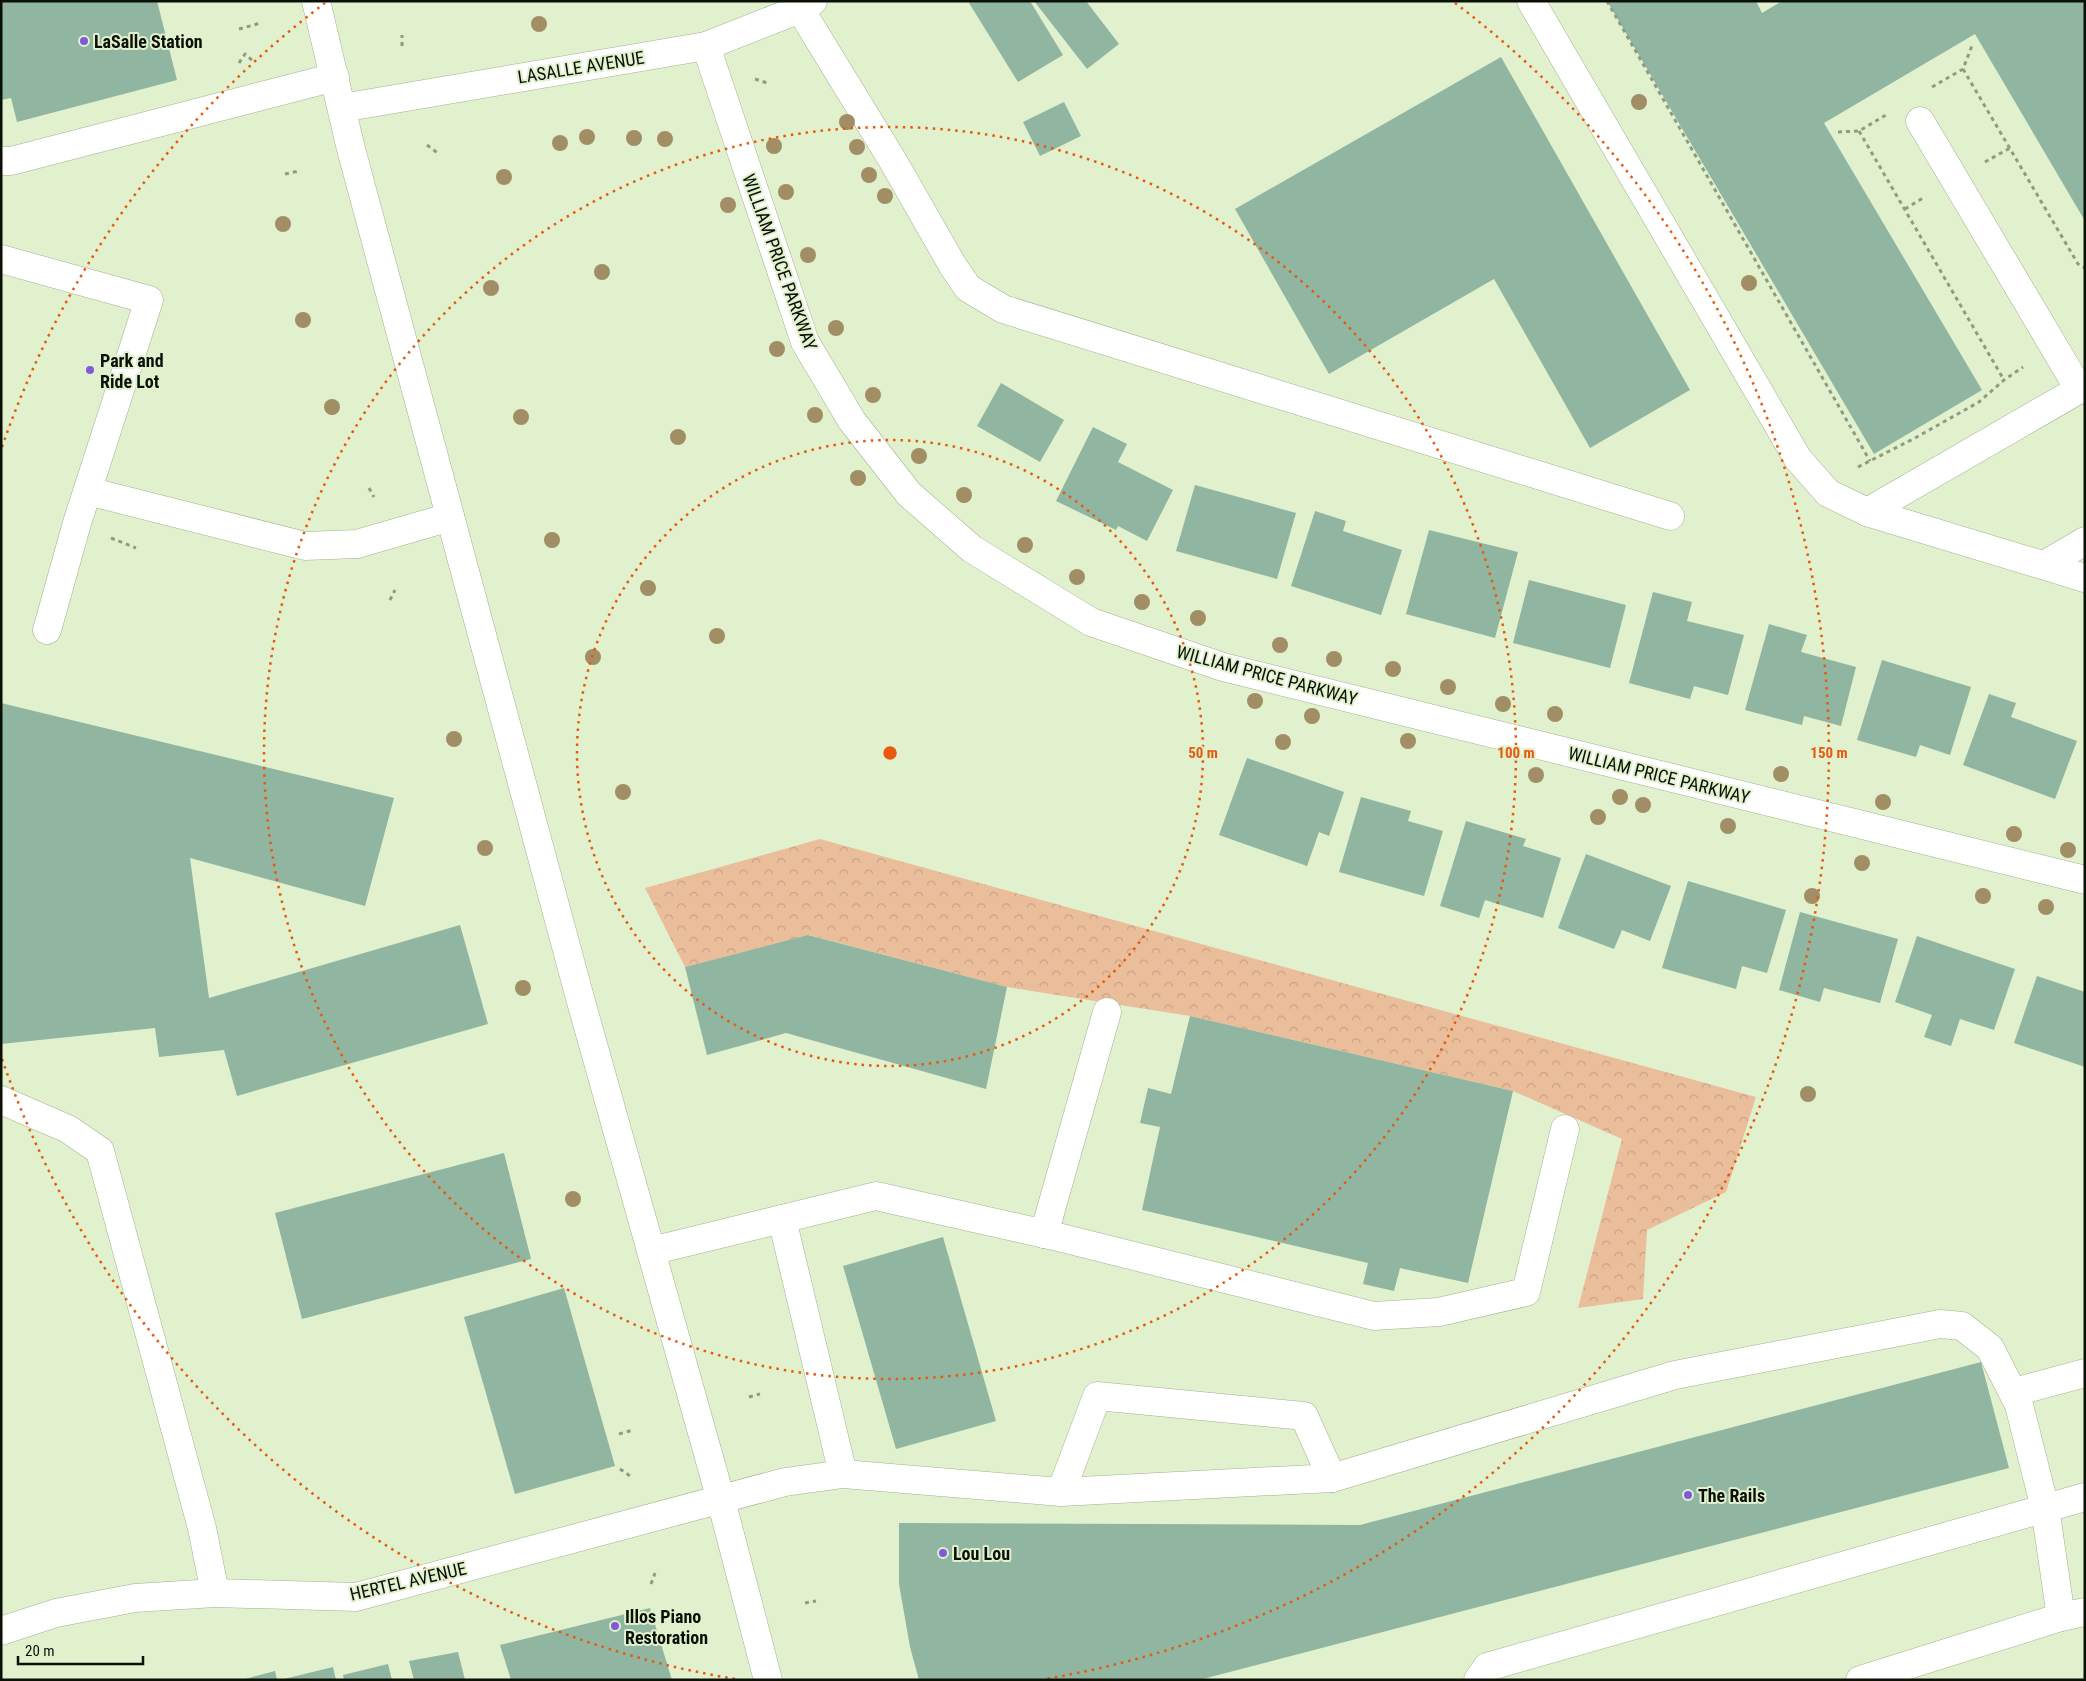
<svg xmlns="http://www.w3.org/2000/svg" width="2086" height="1681" font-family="'Roboto Condensed',sans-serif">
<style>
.forest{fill:url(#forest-crowns)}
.building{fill:#90b5a0}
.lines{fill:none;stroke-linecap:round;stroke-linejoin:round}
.minor-casing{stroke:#a2b18f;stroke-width:29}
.major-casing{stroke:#a2b18f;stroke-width:29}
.path{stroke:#909c82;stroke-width:3;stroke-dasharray:4 4;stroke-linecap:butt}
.minor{stroke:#fff;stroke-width:28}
.major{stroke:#fff;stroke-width:28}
.tree{fill:#a18e64}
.ring{fill:none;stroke:#e8590c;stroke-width:2.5;stroke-dasharray:2.5 5}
.poi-dot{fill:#805ad4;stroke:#e1f1cd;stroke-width:2}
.labels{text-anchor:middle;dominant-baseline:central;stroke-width:4;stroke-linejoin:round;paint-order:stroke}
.poi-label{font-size:18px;font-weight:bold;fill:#0b1005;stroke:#e1f1cd;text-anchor:start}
.street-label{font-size:18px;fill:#0b1005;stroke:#e1f1cd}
.centre{fill:#e8590c;stroke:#e1f1cd;stroke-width:2.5}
.ring-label{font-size:15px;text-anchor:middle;font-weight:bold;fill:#e8590c;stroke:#e1f1cd;stroke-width:4;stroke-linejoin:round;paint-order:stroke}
</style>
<defs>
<pattern id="forest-crowns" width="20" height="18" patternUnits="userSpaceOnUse" patternTransform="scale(1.25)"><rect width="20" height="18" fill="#ebbe9b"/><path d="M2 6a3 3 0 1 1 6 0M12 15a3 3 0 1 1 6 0" fill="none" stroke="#c8a284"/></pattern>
</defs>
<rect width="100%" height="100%" fill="#e1f1cd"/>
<polygon class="forest" points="820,839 1756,1097 1726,1192 1647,1230 1643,1299 1578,1308 1622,1139 1513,1091 1190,1016 1007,987 809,935 685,967 645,888"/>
<g class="building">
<polygon points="1,1 157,1 177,80 17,122 11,98 1,100"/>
<polygon points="971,1 1030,1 1063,55 1018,82 969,3"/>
<polygon points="1034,1 1086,1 1119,44 1087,69"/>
<polygon points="1607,1 1756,1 1762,13 1782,1 2085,1 2085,221 1975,34 1824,123 1982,390 1874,454"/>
<polygon points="1501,57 1690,390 1590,448 1494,279 1329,374 1235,209"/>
<polygon points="1064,102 1081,136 1040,156 1023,122"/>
<polygon points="1001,383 1064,420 1040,462 977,426"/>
<polygon points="1093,427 1127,444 1118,462 1173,490 1147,541 1118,526 1116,530 1056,501"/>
<polygon points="1195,485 1296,513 1277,579 1176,551"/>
<polygon points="1315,511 1346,521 1343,531 1402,550 1381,615 1291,586"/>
<polygon points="1429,530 1518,552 1495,638 1406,614"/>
<polygon points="1529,580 1626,605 1610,668 1513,643"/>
<polygon points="1653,592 1692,602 1687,621 1744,635 1728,695 1694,686 1690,699 1629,683"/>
<polygon points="1769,624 1807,635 1801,652 1856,667 1841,726 1804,716 1802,725 1745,710"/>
<polygon points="1882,660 1971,687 1950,755 1920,745 1916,757 1857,740"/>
<polygon points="1989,694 2016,703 2011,717 2077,741 2055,799 1963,765"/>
<polygon points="1,703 394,798 365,906 190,858 209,998 460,925 488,1024 237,1096 224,1050 159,1057 155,1028 1,1044"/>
<polygon points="1247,758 1344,792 1329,836 1319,832 1307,866 1219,835"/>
<polygon points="1361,797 1411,811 1408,821 1443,831 1424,896 1339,872"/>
<polygon points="1466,821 1526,839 1523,846 1561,858 1543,918 1485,900 1479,918 1440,906"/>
<polygon points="1586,854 1671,886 1650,941 1622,930 1614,949 1558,928"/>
<polygon points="1688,881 1786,910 1767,973 1742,966 1736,989 1662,968"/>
<polygon points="1800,912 1898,939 1880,1003 1824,988 1820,1002 1779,990"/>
<polygon points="808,935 1007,987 986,1089 786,1033 707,1055 685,967"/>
<polygon points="1917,936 2015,969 1994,1030 1960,1019 1951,1046 1924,1037 1932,1015 1895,1002"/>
<polygon points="2037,976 2085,992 2085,1067 2014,1043"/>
<polygon points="1190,1016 1513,1091 1468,1283 1400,1268 1394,1291 1363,1284 1368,1263 1142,1210 1160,1127 1140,1123 1148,1088 1171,1094"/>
<polygon points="504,1153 531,1259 302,1319 275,1213"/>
<polygon points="943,1237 996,1421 896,1449 843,1266"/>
<polygon points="564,1288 615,1466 515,1494 464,1317"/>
<polygon points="1981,1362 2009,1468 1199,1680 919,1680 910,1647 899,1584 899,1523 1360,1525"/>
<polygon points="650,1608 672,1680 511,1680 500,1645"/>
<polygon points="458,1652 465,1680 414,1680 409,1661"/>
<polygon points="388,1664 392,1680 344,1680 343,1675"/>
<polygon points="333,1667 336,1680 284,1680 284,1679"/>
<polygon points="275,1671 277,1680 245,1680 245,1679"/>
</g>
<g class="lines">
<g class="minor-casing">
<g id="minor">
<polyline points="1531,1 1798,459 1828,493 1867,512 2085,578"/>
<polyline points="800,9 893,161 953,266 968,288 1003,309 1670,516"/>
<polyline points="706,46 805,342 852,421 909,494 972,549 1091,622 1223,667 2085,880"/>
<polyline points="342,108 706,46 800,9 813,1"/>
<polyline points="1920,121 2079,389"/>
<polyline points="1,161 11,161 335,77"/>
<polyline points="1,259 149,300 77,523 47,630"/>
<polyline points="88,491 305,546 357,544 450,517"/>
<polyline points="1867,512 2085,386"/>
<polyline points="2044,565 2085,541"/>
<polyline points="1,1100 68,1129 100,1151 202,1528 215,1593"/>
<polyline points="782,1219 843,1474"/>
<polyline points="1044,1234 1107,1012"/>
<polyline points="651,1251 876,1196 1054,1236 1374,1316 1439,1312 1526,1292 1565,1129"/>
<polyline points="2014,1392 2085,1373"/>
<polyline points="1332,1478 1675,1375 1940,1324 1962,1326 1990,1348 2019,1405 2045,1508 2061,1617 1860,1680"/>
<polyline points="2061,1617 2085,1612"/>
<polyline points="1,1631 56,1613 135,1598 215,1593 356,1597 785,1482 843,1474 1061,1492 1097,1396 1304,1416 1332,1478 1061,1492"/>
<polyline points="1478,1680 1487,1667 2085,1497"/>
</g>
</g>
<g class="major-casing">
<polyline id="major" points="316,1 351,149 580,998 721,1500 768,1680"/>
</g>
<g class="path">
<polyline points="1607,1 1870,461"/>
<polyline points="239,29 261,23"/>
<polyline points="402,46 402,35"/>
<polyline points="239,63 245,54 253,61"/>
<polyline points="1963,69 2078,264 2085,268"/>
<polyline points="755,79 767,83"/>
<polyline points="1932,87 1963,69 1973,43"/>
<polyline points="1859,131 2004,380"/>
<polyline points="1838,132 1859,131 1886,115"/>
<polyline points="427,145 439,154"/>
<polyline points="1985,162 2010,148"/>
<polyline points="285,174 299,171"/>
<polyline points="1905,209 1923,198"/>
<polyline points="1858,467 1915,438 1979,402 2004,380 2023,367"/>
<polyline points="369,488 374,497"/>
<polyline points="111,538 136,548"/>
<polyline points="390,600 395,590"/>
<polyline points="749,1397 760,1394"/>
<polyline points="619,1434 633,1430"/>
<polyline points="620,1469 630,1476"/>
<polyline points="651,1584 655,1573"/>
<polyline points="805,1603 816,1601"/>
<polyline points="674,1637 689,1633"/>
</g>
<use href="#minor" class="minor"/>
<use href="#major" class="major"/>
</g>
<g class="tree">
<circle cx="539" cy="24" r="8"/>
<circle cx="1639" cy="102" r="8"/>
<circle cx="847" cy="122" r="8"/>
<circle cx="587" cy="137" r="8"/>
<circle cx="634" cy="138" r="8"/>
<circle cx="665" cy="139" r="8"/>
<circle cx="560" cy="143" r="8"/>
<circle cx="774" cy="146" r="8"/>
<circle cx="857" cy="147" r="8"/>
<circle cx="869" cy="175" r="8"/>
<circle cx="504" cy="177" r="8"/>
<circle cx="786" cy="192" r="8"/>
<circle cx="885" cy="196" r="8"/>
<circle cx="728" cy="205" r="8"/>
<circle cx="283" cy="224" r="8"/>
<circle cx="808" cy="255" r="8"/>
<circle cx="602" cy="272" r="8"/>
<circle cx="1749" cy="283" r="8"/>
<circle cx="491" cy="288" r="8"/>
<circle cx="303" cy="320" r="8"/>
<circle cx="836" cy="328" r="8"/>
<circle cx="777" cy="349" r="8"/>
<circle cx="873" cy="395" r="8"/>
<circle cx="332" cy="407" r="8"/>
<circle cx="815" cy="415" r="8"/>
<circle cx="521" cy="417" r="8"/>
<circle cx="678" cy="437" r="8"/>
<circle cx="919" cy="456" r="8"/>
<circle cx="858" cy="478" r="8"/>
<circle cx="964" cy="495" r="8"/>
<circle cx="552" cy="540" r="8"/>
<circle cx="1025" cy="545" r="8"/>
<circle cx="1077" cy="577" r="8"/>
<circle cx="648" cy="588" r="8"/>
<circle cx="1142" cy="602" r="8"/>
<circle cx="1198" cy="618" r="8"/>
<circle cx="717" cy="636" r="8"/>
<circle cx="1280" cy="645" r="8"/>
<circle cx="593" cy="657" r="8"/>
<circle cx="1334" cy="659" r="8"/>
<circle cx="1393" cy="669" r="8"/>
<circle cx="1448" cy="687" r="8"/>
<circle cx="1255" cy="701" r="8"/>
<circle cx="1503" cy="704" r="8"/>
<circle cx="1555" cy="714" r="8"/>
<circle cx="1312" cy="716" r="8"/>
<circle cx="454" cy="739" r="8"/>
<circle cx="1408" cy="741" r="8"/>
<circle cx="1283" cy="742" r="8"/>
<circle cx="1781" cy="774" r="8"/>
<circle cx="1536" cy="775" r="8"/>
<circle cx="623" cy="792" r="8"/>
<circle cx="1620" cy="797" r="8"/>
<circle cx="1883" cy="802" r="8"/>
<circle cx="1643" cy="805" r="8"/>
<circle cx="1598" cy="817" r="8"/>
<circle cx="1728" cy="826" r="8"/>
<circle cx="2014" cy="834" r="8"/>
<circle cx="485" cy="848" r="8"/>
<circle cx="2068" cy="850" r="8"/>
<circle cx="1862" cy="863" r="8"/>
<circle cx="1812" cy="896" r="8"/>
<circle cx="1983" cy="896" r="8"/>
<circle cx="2046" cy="907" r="8"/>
<circle cx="523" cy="988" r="8"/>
<circle cx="1808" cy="1094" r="8"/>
<circle cx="573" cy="1199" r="8"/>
</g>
<g class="ring">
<circle cx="890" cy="753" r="313"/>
<circle cx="890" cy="753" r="626"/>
<path d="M735 1679A939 939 0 0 1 2 1059M2 447A939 939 0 0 1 325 3M1455 3A939 939 0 0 1 1045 1679"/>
</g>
<g class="poi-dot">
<circle cx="84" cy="41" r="5"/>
<circle cx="90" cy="370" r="5"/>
<circle cx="1688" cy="1495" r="5"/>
<circle cx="943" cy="1553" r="5"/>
<circle cx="615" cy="1626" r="5"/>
</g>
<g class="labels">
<g class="poi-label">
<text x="94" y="41">LaSalle Station</text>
<text x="100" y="360">Park and<tspan x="100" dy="21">Ride Lot</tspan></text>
<text x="1698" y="1495">The Rails</text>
<text x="953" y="1553">Lou Lou</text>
<text x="625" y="1616">Illos Piano<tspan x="625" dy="21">Restoration</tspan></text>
</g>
<g class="street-label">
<text transform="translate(581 67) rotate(-9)">LASALLE AVENUE</text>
<text transform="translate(780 262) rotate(70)">WILLIAM PRICE PARKWAY</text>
<text transform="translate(1267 675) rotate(15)">WILLIAM PRICE PARKWAY</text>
<text transform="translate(1659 775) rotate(14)">WILLIAM PRICE PARKWAY</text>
<text transform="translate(408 1581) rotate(-13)">HERTEL AVENUE</text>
</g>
</g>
<circle cx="890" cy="753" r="8" class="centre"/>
<g class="ring-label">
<text x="1203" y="758">50 m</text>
<text x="1516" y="758">100 m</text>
<text x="1829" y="758">150 m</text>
</g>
<rect width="2086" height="1681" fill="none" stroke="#0b1005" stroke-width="5"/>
<path d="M18 1656v8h125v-8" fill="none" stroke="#0b1005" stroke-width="2.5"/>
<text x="25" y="1656" font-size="15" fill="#0b1005" stroke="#e1f1cd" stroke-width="4" paint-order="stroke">20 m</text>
</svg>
